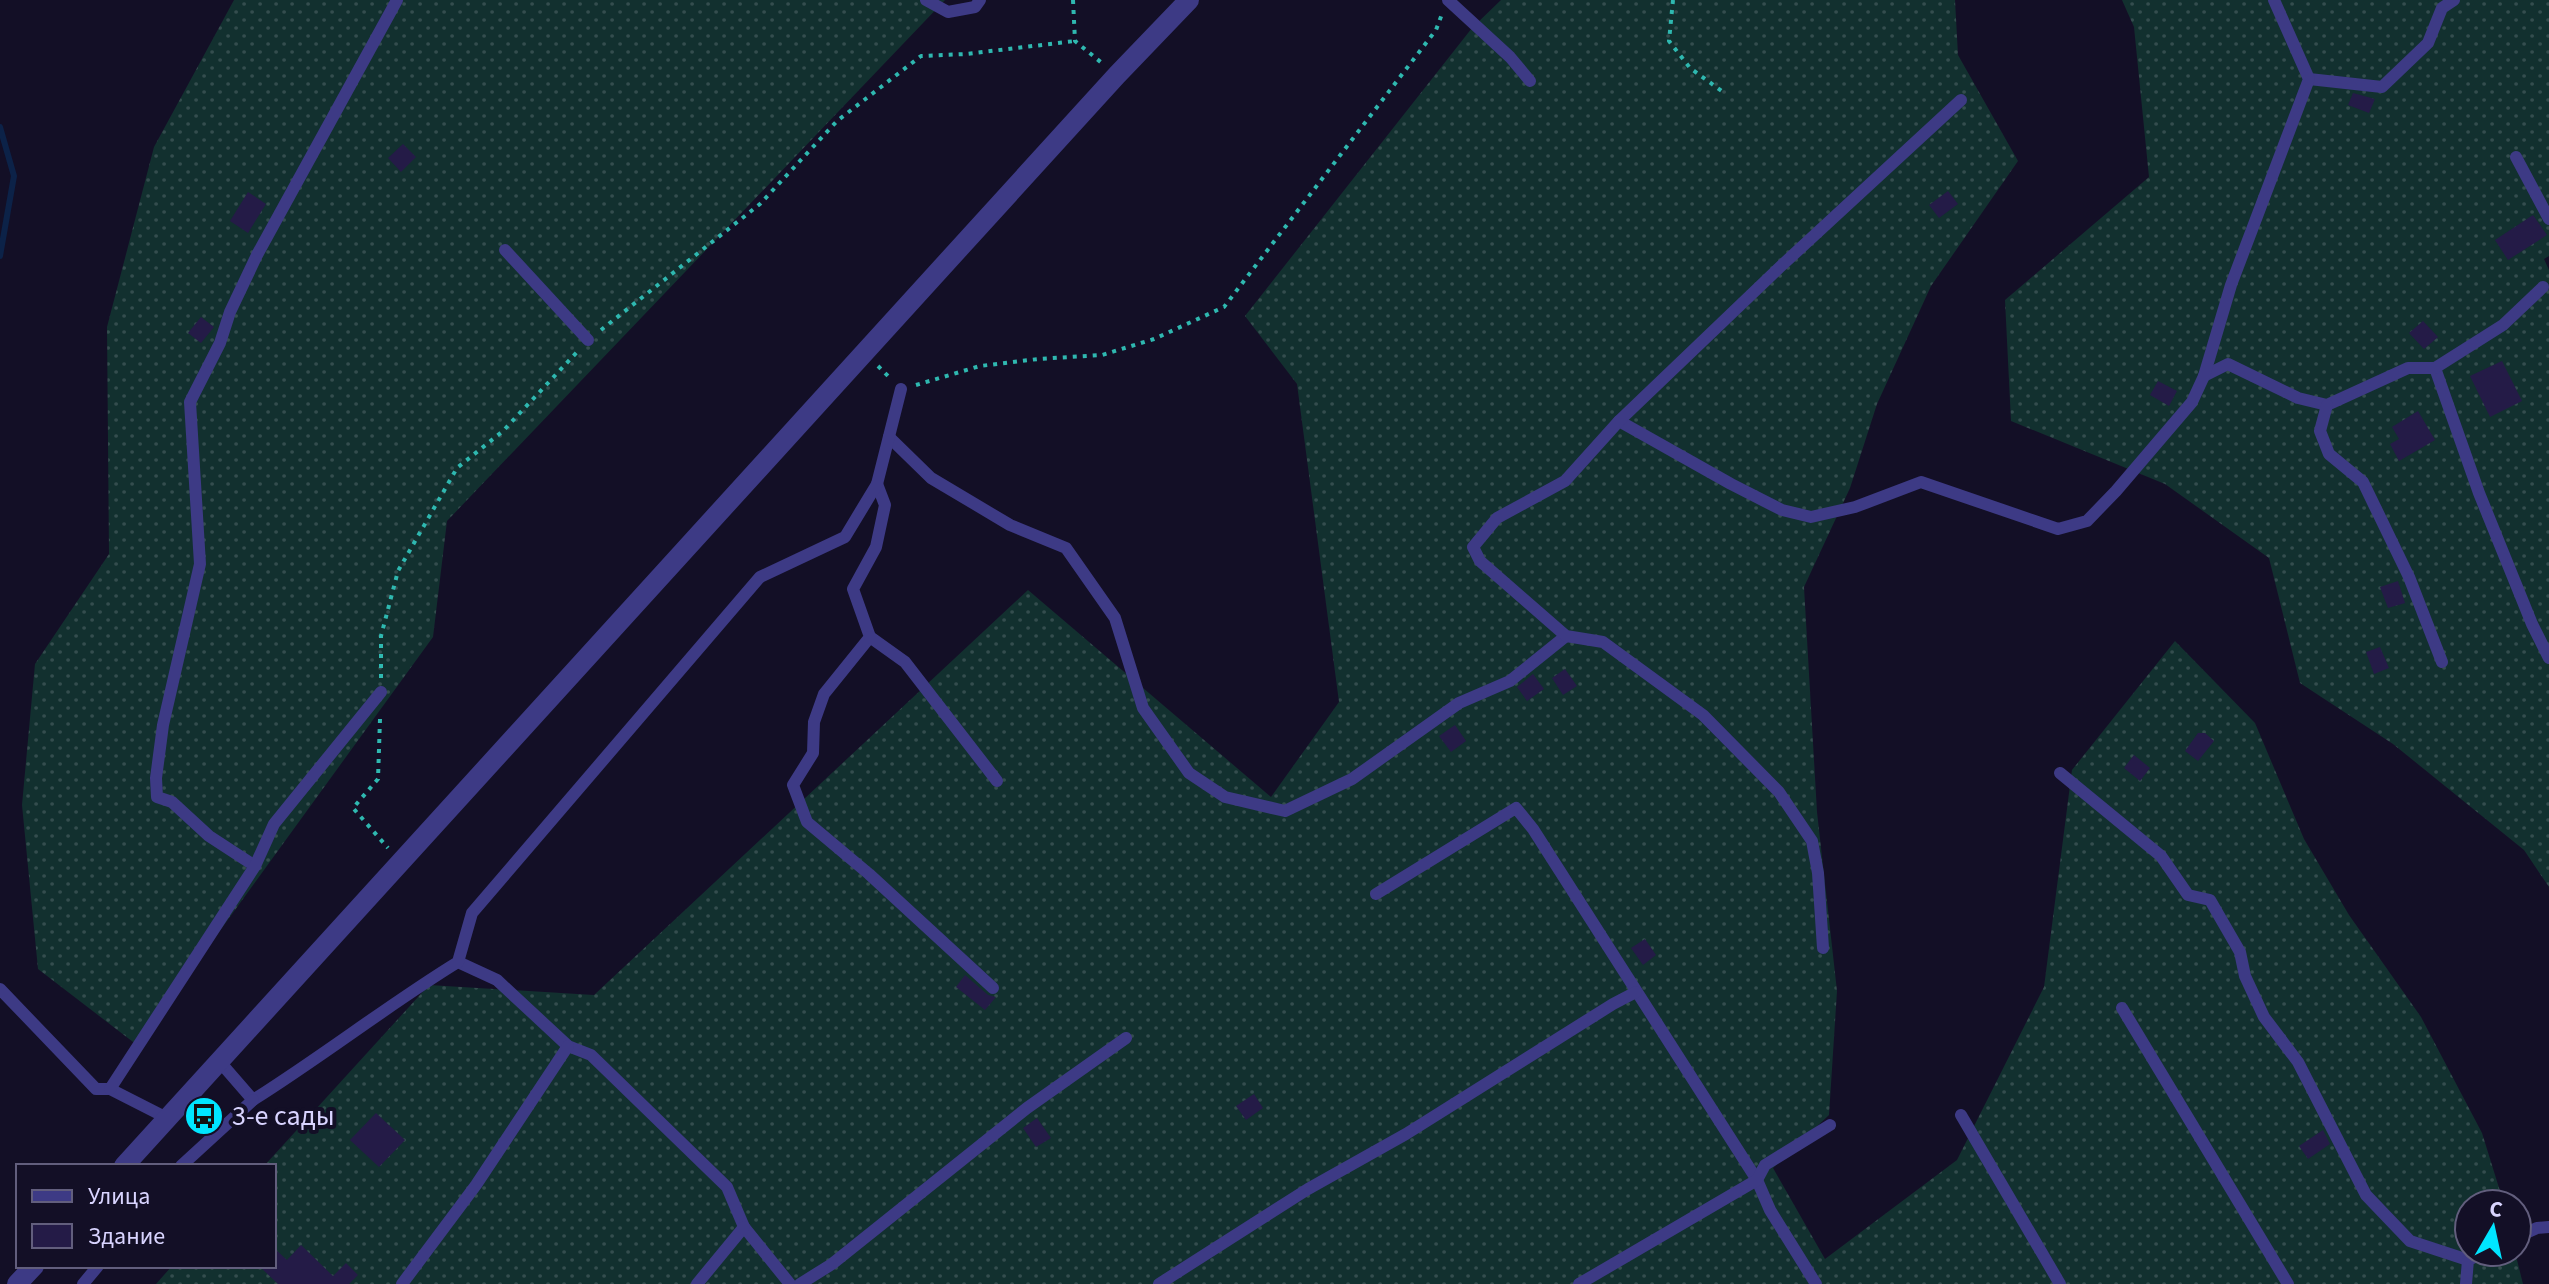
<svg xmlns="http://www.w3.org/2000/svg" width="2549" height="1284" font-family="'Source Sans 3',sans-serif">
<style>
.garden{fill:url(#garden-dots)}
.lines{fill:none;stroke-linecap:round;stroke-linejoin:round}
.stream{stroke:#0c2248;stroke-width:6}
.building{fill:#241b47}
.path{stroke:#2fb8b0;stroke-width:4;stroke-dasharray:4 6;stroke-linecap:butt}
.lane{stroke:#3d3a85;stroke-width:12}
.street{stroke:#3d3a85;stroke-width:20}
.labels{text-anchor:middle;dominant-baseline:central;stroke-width:8;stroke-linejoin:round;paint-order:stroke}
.poi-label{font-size:28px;fill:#d9d4ff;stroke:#130f26;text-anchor:start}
</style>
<defs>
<pattern id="garden-dots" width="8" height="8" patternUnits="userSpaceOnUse" patternTransform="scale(2)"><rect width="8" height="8" fill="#12302f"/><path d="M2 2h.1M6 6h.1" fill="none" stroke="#344d4e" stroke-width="1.8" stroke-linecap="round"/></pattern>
</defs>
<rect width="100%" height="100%" fill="#130f26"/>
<g class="garden">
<polygon points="234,0 945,0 447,521 433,637 137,1045 38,969 22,805 35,664 109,554 107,327 154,147"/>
<polygon points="1501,0 1955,0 1958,55 2018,161 1931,286 1877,404 1850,488 1804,587 1817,812 1837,991 1829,1115 1773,1168 1825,1259 1957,1160 2044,987 2072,770 2175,641 2255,723 2304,839 2349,915 2421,1017 2482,1133 2504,1204 2469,1204 2469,1252 2515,1252 2523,1284 156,1284 172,1266 274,1266 274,1166 264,1166 429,985 594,995 1028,590 1271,797 1339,702 1297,384 1245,316 1472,28"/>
<polygon points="2122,0 2549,0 2549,256 2544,259 2549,270 2549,887 2524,850 2393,744 2300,683 2269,558 2165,484 2011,421 2005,300 2149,177 2134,27"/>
</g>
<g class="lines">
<polyline class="stream" points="0,127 14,176 0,256"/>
</g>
<g class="building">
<polygon points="2353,93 2375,99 2369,113 2348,105"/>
<polygon points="403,144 416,157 401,172 388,158"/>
<polygon points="1948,191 1958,204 1939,218 1929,205"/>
<polygon points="248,192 266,204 248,233 230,221"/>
<polygon points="2533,215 2547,235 2508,260 2495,240"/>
<polygon points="201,317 214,327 201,343 188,333"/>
<polygon points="2423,321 2438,337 2424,349 2409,333"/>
<polygon points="2502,361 2522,401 2490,417 2470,376"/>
<polygon points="2158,381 2177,391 2169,406 2150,395"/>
<polygon points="2418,411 2435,440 2399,461 2390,444 2399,439 2392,427"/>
<polygon points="2398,581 2405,603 2388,608 2380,587"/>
<polygon points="2380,647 2389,668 2374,674 2366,652"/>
<polygon points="1565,669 1577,686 1563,695 1552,678"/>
<polygon points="1533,674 1544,689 1527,701 1517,687"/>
<polygon points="1455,725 1466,741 1451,752 1439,736"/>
<polygon points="2198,733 2205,733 2214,741 2198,761 2185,751"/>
<polygon points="2134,755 2150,768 2140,781 2124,768"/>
<polygon points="1645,939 1656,955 1643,965 1631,948"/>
<polygon points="965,975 988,995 996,997 985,1010 956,987"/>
<polygon points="1254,1094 1263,1108 1246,1120 1236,1106"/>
<polygon points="376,1113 405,1140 379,1167 350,1140"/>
<polygon points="1037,1118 1051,1138 1036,1147 1023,1128"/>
<polygon points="2323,1130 2330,1144 2308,1159 2299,1146"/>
<polygon points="301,1245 333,1276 346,1263 358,1275 349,1284 278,1284 259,1266 274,1266 274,1248 287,1260"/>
</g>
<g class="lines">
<g class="path">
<polyline points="1073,0 1075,41 1103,64"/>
<polyline points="1673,0 1669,41 1690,68 1723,92"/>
<polyline points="601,330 760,204 837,121 921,56 966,54 1075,41"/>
<polyline points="878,366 892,380"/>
<polyline points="916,385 980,366 1038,359 1102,355 1154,339 1224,307 1436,30 1442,14"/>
<polyline points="381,678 381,636 398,571 457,468 503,431 577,352"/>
<polyline points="380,719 378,779 353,808 388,848"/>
</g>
<g class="lane">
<polyline points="926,0 948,12 975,7 980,0"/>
<polyline points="1448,0 1510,57 1530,81"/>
<polyline points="2309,79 2382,87 2428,43 2442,8 2454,0"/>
<polyline points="2516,157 2549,219"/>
<polyline points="505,250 588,340"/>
<polyline points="2435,368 2479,493 2532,624 2549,658"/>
<polyline points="2204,376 2228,364 2298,398 2327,405 2408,368 2435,368 2503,325 2543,287"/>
<polyline points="2327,405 2320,431 2329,454 2363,482 2409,577 2442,662"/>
<polyline points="1619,421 1731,484 1782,510 1811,517 1855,507 1921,482 2058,529 2087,521 2116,491 2192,402 2204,376 2231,285 2309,79 2274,0"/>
<polyline points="889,437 931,478 1010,525 1066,548 1115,618 1143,708 1189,773 1225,797 1285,811 1352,779 1459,703 1510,681 1566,636"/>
<polyline points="877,484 885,505 876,547 853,589 870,637 824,694 814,722 813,753 793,785 807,822 869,874 993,988"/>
<polyline points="870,637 905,662 997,781"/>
<polyline points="2060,773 2161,856 2188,895 2210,900 2240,952 2245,976 2264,1017 2298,1062 2366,1195 2410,1241 2468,1260"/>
<polyline points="255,866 209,836 172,802 157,797 156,778 163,725 200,564 190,402 220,343 230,312 257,255 397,0"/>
<polyline points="1376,894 1516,808 1533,829 1757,1180 1770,1210 1816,1284"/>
<polyline points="1823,948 1818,873 1812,841 1779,792 1703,715 1603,642 1566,636 1480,561 1473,547 1497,518 1565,481 1619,421 1780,267 1961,100"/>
<polyline points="458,962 497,980 568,1046 591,1055 727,1187 744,1227 790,1284"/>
<polyline points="0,989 96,1089 110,1089 167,1118"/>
<polyline points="2122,1008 2288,1284"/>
<path d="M220,1062l33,38c70,-44 135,-95 205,-138l14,-49 288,-336 85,-40 32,-53 24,-95"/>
<polyline points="110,1089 255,866 274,824 381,692"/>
<polyline points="1961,1115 2060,1284"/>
<polyline points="181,1166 253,1100"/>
<polyline points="2517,1237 2537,1228 2549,1227"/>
<polyline points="83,1284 98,1266"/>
<polyline points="402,1284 476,1185 568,1046"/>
<polyline points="697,1284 744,1227"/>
<polyline points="800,1284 832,1264 1027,1108 1126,1038"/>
<polyline points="1159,1284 1308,1189 1406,1134 1613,1004 1636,992"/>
<polyline points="1579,1284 1757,1180 1765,1165 1830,1125"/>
<polyline points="2466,1284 2468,1260 2485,1252"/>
</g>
<g class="street">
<polyline points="124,1166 1117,75 1189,0"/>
<polyline points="17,1284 34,1266"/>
</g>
</g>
<defs>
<g id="bus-disc" transform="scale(2)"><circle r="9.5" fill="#00e5ff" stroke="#130f26"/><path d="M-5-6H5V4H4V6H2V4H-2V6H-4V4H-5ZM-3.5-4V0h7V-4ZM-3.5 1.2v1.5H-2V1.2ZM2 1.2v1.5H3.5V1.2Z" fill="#111"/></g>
</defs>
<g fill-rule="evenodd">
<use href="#bus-disc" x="204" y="1116"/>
</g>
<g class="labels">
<g class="poi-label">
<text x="232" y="1116">3-е сады</text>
</g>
</g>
<rect x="16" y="1164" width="260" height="104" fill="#130f26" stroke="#625e7d" stroke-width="2"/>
<rect x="32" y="1190" width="40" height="12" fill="#3d3a85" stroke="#625e7d" stroke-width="2"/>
<text x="88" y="1204" font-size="24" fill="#d9d4ff">Улица</text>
<rect x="32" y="1224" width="40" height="24" fill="#241b47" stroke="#625e7d" stroke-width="2"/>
<text x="88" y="1244" font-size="24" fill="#d9d4ff">Здание</text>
<g transform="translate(2493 1228) rotate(9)"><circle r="38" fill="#130f26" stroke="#625e7d" stroke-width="2"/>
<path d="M0-6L14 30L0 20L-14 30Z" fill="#00e5ff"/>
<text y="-12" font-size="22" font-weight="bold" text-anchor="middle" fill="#d9d4ff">С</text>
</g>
</svg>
